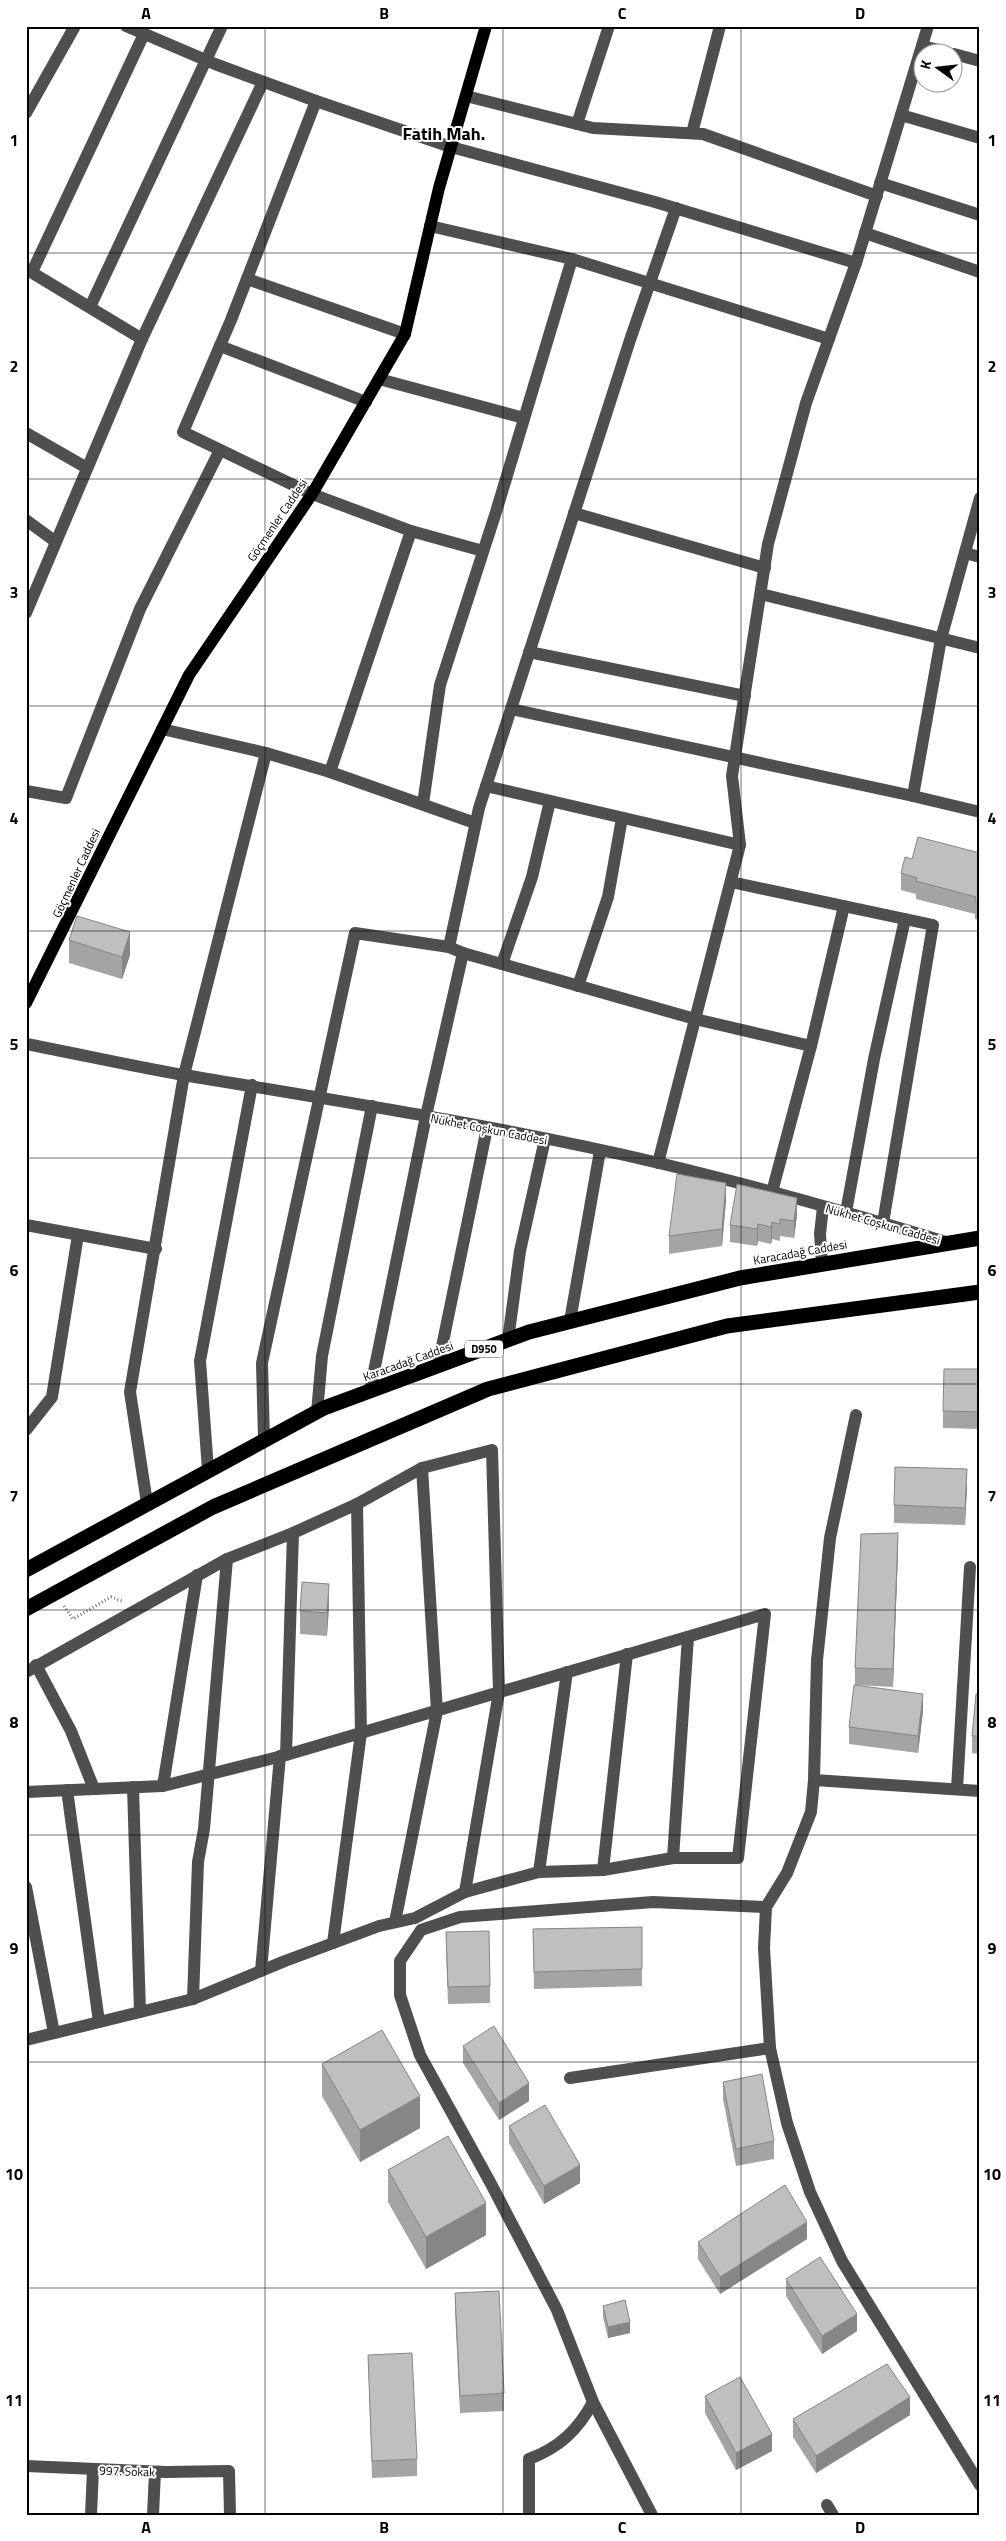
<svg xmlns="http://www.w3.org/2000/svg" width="1006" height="2541" font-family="'Titillium Web',sans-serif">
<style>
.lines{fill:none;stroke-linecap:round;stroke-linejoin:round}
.path{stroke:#717171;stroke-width:3;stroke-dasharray:1 2.5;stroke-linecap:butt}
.minor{stroke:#4f4f4f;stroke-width:12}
.major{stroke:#000;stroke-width:12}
.highway{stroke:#000;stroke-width:15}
.wall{fill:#a4a4a4}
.shaded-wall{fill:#868686}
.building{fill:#bfbfbf;stroke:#868686}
.grid{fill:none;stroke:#000;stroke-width:1;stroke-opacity:0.55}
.labels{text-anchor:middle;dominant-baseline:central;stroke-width:4;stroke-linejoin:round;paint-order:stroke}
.shield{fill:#fff;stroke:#4c4c4c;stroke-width:1}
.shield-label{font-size:11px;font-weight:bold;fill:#000}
.street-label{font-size:12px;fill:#000;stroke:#fff}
.district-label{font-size:18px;font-weight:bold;fill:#000;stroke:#fff}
.neatline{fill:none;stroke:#000;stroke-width:2}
.grid-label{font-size:16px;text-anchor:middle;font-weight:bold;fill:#000}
</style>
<rect width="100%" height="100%" fill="#fff"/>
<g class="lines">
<polyline class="path" points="64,1606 73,1619 111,1597 122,1601"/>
<g class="minor">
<polyline points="126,26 215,64 316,101 231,320 183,432 312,494 411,531 330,772 266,753"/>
<polyline points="922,46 947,52"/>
<polyline points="954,54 980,61"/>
<polyline points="466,96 593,128 703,134 877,196"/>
<polyline points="316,101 451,147 655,202 856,263 928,26"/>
<polyline points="26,113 75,26"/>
<polyline points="901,115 980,138"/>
<polyline points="577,124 609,26"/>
<polyline points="692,133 720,26"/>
<polyline points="880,183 980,215"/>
<polyline points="865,233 980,272"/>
<polyline points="572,259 829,339"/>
<polyline points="26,269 142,339 263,82"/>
<polyline points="32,272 144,34"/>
<polyline points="247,279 405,334"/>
<polyline points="90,307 222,26"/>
<polyline points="220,346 366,402"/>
<polyline points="379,379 524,418"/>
<polyline points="26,433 87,468"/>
<polyline points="574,513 765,568"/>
<polyline points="26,520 56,542"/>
<polyline points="411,531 483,551"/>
<polyline points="965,553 980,557"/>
<polyline points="761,594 980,648"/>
<polyline points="26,613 142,339"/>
<polyline points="529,652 745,696"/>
<polyline points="511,709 913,796 941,639 980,498"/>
<polyline points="330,772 475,823"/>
<polyline points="486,786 740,845"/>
<polyline points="26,791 66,798 140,609 220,450"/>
<polyline points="913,796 980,812"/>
<polyline points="423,804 440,685 496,512 572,259 430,226"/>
<polyline points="731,882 933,925 883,1223"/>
<polyline points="463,953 449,947 479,808 631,337 676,208"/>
<polyline points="502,964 532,877 550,801"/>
<polyline points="578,986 608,897 622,818"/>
<path d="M26,1044c53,10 105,22 158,31 159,27 318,51 475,88 96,23 192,50 287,79"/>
<polyline points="658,1163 740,845 732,776 768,544 806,403 856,263"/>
<polyline points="772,1192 811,1046 844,906"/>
<polyline points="846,1212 874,1059 905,919"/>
<polyline points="26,1225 156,1249"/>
<polyline points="822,1263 820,1234 823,1207"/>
<polyline points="570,1321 600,1151"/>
<polyline points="508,1340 520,1251 545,1139"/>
<polyline points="438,1366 487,1128"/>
<polyline points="370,1391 426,1116 463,953 695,1019 811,1046"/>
<polyline points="317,1412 322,1356 372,1106"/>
<polyline points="856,1415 830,1538 817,1660 814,1780 811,1812 787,1873 766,1907 764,1948 770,2048 787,2123 810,2192 842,2261 980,2485"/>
<polyline points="26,1430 52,1397 78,1235"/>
<polyline points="264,1440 262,1363 355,933 449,947"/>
<polyline points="208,1470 200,1361 252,1085"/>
<polyline points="147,1503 130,1392 184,1075 266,753 162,729"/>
<polyline points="36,1665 71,1731 94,1789"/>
<polyline points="26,1672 227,1559 293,1533 357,1504 422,1468 492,1450 499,1692 465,1892"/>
<polyline points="286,1755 293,1533"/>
<polyline points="814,1780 980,1791"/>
<polyline points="163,1786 197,1575"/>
<polyline points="133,1787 140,2012"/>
<polyline points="957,1789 970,1567"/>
<polyline points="67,1790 99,2022"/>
<polyline points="26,1792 163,1786 286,1755 765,1614 738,1858 673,1858 603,1870 539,1872 465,1892 415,1918 379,1926 285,1961 193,1999 26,2040"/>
<polyline points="673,1858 688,1637"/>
<polyline points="603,1870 627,1654"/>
<polyline points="539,1872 567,1672"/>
<polyline points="26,1887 54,2033"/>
<polyline points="395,1922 437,1711 422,1468"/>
<polyline points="333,1943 361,1733 357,1504"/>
<polyline points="261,1971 280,1756"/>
<polyline points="193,1999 198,1862 204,1829 227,1559"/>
<polyline points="570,2078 770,2048"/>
<polyline points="26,2466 166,2472 229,2471 230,2515"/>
<polyline points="827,2505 833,2515"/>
<polyline points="91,2515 93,2469"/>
<polyline points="153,2515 155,2472"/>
<path d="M529,2515v-56c30,-11 49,-29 64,-57"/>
<polyline points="652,2515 593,2402 557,2310 490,2182 420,2055 400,1995 400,1961 421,1930 460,1917 653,1902 766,1907"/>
</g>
<polyline class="major" points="26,1003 189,675 312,494 405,334 439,188 486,26"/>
<g class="highway">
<polyline points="26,1570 324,1408 529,1332 740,1278 980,1238"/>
<polyline points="26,1609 213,1507 488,1389 727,1326 980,1292"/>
</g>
</g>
<g class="wall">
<polygon points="980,853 980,920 975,919 975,914 916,899 916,894 901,890 901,873 912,859"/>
<polygon points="69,940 130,955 122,979 69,963"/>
<polygon points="726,1200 722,1246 669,1254 669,1236"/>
<polygon points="797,1215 794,1238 780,1236 780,1241 772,1239 771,1244 758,1241 757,1246 730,1242 730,1225"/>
<polygon points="980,1369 980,1429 943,1428 943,1411"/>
<polygon points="967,1486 965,1525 894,1523 894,1505"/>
<polygon points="898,1551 893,1687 855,1685 855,1668"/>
<polygon points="329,1606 327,1636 300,1634 300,1611"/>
<polygon points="980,1694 980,1754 972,1753 972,1736"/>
<polygon points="923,1711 918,1753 849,1744 849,1727"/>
<polygon points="642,1927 642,1986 534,1989 533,1929"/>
<polygon points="446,1949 490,1986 490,2003 448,2004"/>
<polygon points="463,2046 529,2101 499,2120 463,2063"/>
<polygon points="322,2064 420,2128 360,2162 322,2096"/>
<polygon points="723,2082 774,2141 774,2159 736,2166 723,2099"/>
<polygon points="509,2126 580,2183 544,2204 509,2143"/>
<polygon points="388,2170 486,2235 426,2269 388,2202"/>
<polygon points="807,2239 720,2294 698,2259 698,2242"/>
<polygon points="786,2279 857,2331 822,2354 786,2296"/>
<polygon points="455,2293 504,2393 504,2411 460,2413 455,2311"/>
<polygon points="603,2306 630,2333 608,2338 603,2317"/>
<polygon points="368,2355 417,2459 417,2476 372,2478"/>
<polygon points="705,2396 772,2451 736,2470 705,2413"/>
<polygon points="910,2415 816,2473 793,2437 793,2419"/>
</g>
<g class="shaded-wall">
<polygon points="130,932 130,955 122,979 122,957"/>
<polygon points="726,1183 726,1200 722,1246 722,1229"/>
<polygon points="797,1198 797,1215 794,1238 794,1221"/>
<polygon points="772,1222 772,1239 771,1244 771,1227"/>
<polygon points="758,1224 758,1241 757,1246 757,1229"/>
<polygon points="967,1469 967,1486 965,1525 965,1508"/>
<polygon points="898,1533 898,1551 893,1687 893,1669"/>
<polygon points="329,1584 329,1606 327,1636 327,1613"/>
<polygon points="923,1694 923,1711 918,1753 918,1736"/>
<polygon points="529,2083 529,2101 499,2120 499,2103"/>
<polygon points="420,2096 420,2128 360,2162 360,2130"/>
<polygon points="580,2165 580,2183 544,2204 544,2186"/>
<polygon points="486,2203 486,2235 426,2269 426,2237"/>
<polygon points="807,2222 807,2239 720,2294 720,2277"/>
<polygon points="857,2314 857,2331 822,2354 822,2336"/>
<polygon points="630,2322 630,2333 608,2338 608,2327"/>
<polygon points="910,2397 910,2415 816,2473 816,2456"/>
<polygon points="772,2434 772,2451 736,2470 736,2453"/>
</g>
<g class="building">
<polygon points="918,837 980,853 980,903 975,902 976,897 916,881 917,878 901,873 905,857 912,859"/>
<polygon points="77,916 130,932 122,957 69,940"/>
<polygon points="677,1174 726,1183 722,1229 669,1236"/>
<polygon points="737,1184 797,1198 794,1221 780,1219 780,1224 772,1222 771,1227 758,1224 757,1229 730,1225"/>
<polygon points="944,1369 980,1369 980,1412 943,1411"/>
<polygon points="895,1467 967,1469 965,1508 894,1505"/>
<polygon points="898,1533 893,1669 855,1668 861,1534"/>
<polygon points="302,1582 329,1584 327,1613 300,1611"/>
<polygon points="854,1685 923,1694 918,1736 849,1727"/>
<polygon points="976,1694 980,1694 980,1736 972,1736"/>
<polygon points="642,1927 642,1969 534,1972 533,1929"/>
<polygon points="489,1931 490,1986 448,1987 446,1932"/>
<polygon points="494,2026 529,2083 499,2103 463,2046"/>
<polygon points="382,2030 420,2096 360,2130 322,2064"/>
<polygon points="762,2074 774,2141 736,2149 723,2082"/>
<polygon points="545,2105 580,2165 544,2186 509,2126"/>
<polygon points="448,2136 486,2203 426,2237 388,2170"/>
<polygon points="785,2185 807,2222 720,2277 698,2242"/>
<polygon points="820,2257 857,2314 822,2336 786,2279"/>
<polygon points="499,2291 504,2393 460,2396 455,2293"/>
<polygon points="625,2300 630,2322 608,2327 603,2306"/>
<polygon points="412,2353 417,2459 372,2461 368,2355"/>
<polygon points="887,2364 910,2397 816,2456 793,2419"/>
<polygon points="740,2377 772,2434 736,2453 705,2396"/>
</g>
<path class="grid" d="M265,26v2489M503,26v2489M741,26v2489M26,253h954M26,479h954M26,706h954M26,931h954M26,1158h954M26,1384h954M26,1610h954M26,1835h954M26,2062h954M26,2288h954"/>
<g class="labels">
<rect class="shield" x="465" y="1340.5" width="38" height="17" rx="4"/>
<g class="shield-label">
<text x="484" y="1349">D950</text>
</g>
<g class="street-label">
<text transform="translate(277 520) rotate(-56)">Göçmenler Caddesi</text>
<text transform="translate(76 873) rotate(-65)">Göçmenler Caddesi</text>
<text transform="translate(489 1129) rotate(11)">Nükhet Coşkun Caddesi</text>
<text transform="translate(883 1224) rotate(16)">Nükhet Coşkun Caddesi</text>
<text transform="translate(800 1252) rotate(-10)">Karacadağ Caddesi</text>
<text transform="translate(408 1361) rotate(-20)">Karacadağ Caddesi</text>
<text transform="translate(127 2471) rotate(2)">997. Sokak</text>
</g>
<g class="district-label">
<text x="444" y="133">Fatih Mah.</text>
</g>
</g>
<rect width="1006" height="2541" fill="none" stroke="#ffffff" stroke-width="55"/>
<g transform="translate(938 68) rotate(285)"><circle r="24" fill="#ffffff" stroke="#999999"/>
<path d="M0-4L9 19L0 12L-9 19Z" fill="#000000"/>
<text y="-8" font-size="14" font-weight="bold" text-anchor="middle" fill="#000000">K</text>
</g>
<rect x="28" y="28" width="950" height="2486" class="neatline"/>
<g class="grid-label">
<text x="146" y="19">A</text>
<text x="384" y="19">B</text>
<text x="622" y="19">C</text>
<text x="860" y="19">D</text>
<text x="14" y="146">1</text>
<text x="992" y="146">1</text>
<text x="14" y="372">2</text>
<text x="992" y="372">2</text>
<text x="14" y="598">3</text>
<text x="992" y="598">3</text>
<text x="14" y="824">4</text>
<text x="992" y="824">4</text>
<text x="14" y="1050">5</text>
<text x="992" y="1050">5</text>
<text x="14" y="1276">6</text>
<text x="992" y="1276">6</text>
<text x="14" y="1502">7</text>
<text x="992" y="1502">7</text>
<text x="14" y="1728">8</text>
<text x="992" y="1728">8</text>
<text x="14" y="1954">9</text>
<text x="992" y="1954">9</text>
<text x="14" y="2180">10</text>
<text x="992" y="2180">10</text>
<text x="14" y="2406">11</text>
<text x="992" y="2406">11</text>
<text x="146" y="2533">A</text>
<text x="384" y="2533">B</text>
<text x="622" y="2533">C</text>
<text x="860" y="2533">D</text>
</g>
</svg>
